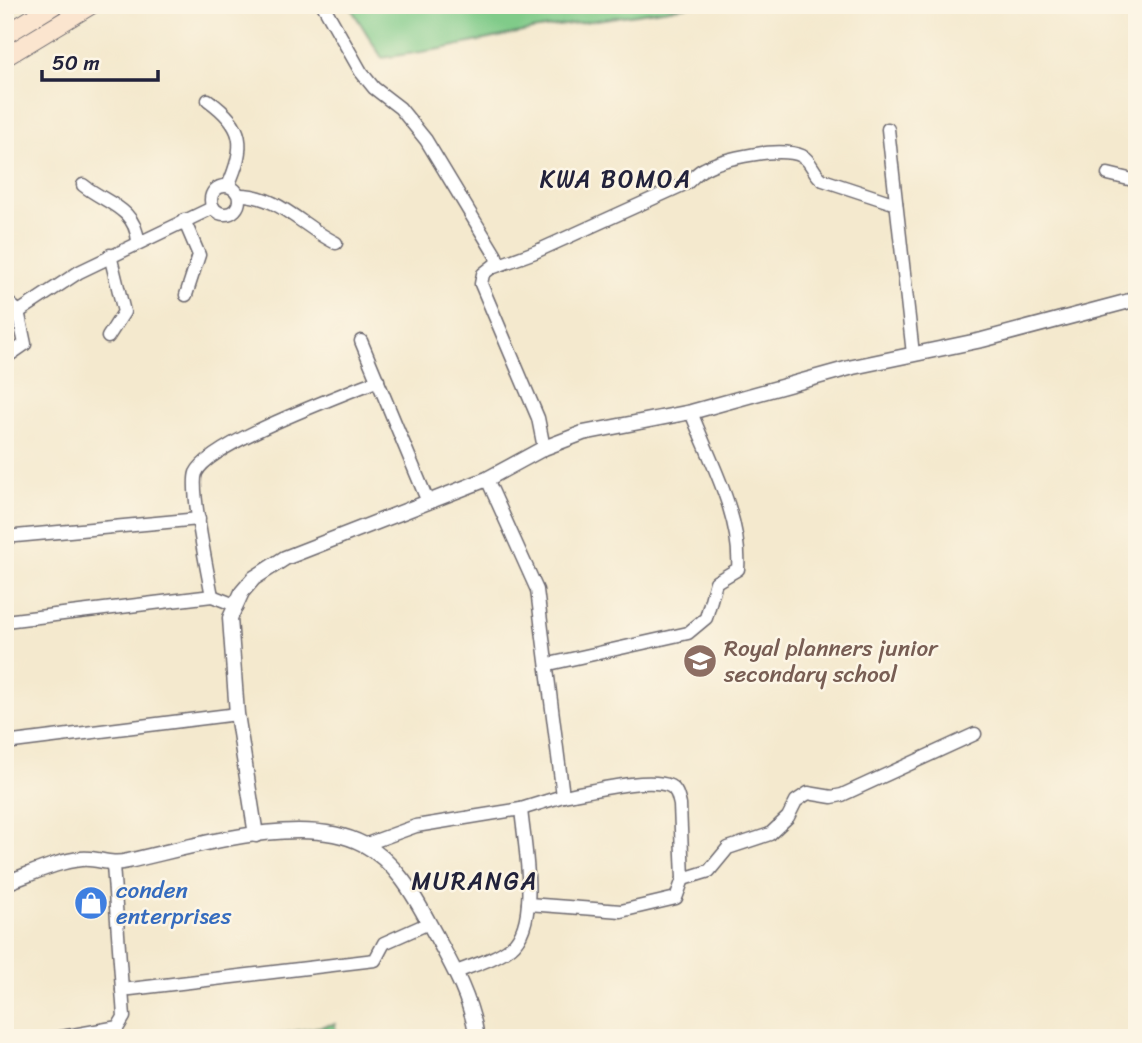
<svg xmlns="http://www.w3.org/2000/svg" width="1142" height="1043" font-family="Sriracha,sans-serif">
<style>
.green{fill:#80cb89;stroke:#517662;stroke-width:2}
.lines{fill:none;stroke-linecap:round;stroke-linejoin:round}
.minor-casing{stroke:#6c686e;stroke-width:15}
.tertiary-casing{stroke:#6c686e;stroke-width:17}
.secondary-casing{stroke:#6c686e;stroke-width:20}
.minor{stroke:#fff;stroke-width:12}
.tertiary{stroke:#fff;stroke-width:14}
.secondary{stroke:#fbe5cf;stroke-width:18}
.labels{text-anchor:middle;dominant-baseline:central;stroke-width:5;stroke-linejoin:round;paint-order:stroke}
.education-label{font-size:23px;fill:#785e54;stroke:#fcf5e5;text-anchor:start}
.shop-label{font-size:23px;fill:#366cbe;stroke:#fcf5e5;text-anchor:start}
.neighbourhood-label{font-size:24px;letter-spacing:2px;fill:#22223b;stroke:#fcf5e5}
</style>
<rect width="100%" height="100%" fill="#fcf5e5"/>
<filter id="ink" filterUnits="userSpaceOnUse"><feTurbulence type="fractalNoise" baseFrequency=".0143" numOctaves="2"/><feDisplacementMap in="SourceGraphic" scale="14" xChannelSelector="R" yChannelSelector="G"/><feConvolveMatrix kernelMatrix="1 2 1 2 8 2 1 2 1" color-interpolation-filters="sRGB"/></filter>
<filter id="wash" filterUnits="userSpaceOnUse"><feTurbulence type="fractalNoise" baseFrequency=".00686" numOctaves="4" result="noise"/><feDisplacementMap in="SourceGraphic" scale="28" xChannelSelector="R" yChannelSelector="G"/><feGaussianBlur stdDeviation="1.57" result="paint"/><feColorMatrix in="noise" values="0 0 0 0 0 0 0 0 0 0 0 0 0 0 0 0 0 1.4 0 .05"/><feComposite in="paint" operator="in"/></filter>
<g filter="url(#wash)">
<rect width="100%" height="100%" fill="#f4e9ce"/>
<g class="green">
<polygon points="349,5 695,5 532,30 441,49 382,58"/>
<polygon points="335,1024 336,1038 259,1038"/>
</g>
</g>
<g filter="url(#ink)">
<g class="lines">
<g class="minor-casing">
<g id="minor">
<polyline points="323,5 361,72 374,88 400,108 426,140 496,256 497,263 483,274 481,284 538,418 544,448"/>
<path d="M208,100c37,27 38,45 20,86"/>
<polyline points="888,129 913,354"/>
<polyline points="1108,174 1137,181"/>
<path d="M83,185c22,18 52,22 55,56"/>
<circle cx="225" cy="200" r="14"/>
<path d="M239,195c38,-1 64,32 97,48"/>
<polyline points="184,220 199,255 186,295"/>
<path d="M494,267l41,-15 152,-69c6,-5 10,-11 17,-14 19,-11 77,-23 98,-13 10,5 11,18 21,24l73,24"/>
<polyline points="5,300 18,311 25,344 5,358"/>
<polyline points="5,321 79,272 212,208"/>
<polyline points="108,337 124,312 110,255"/>
<polyline points="361,341 428,502"/>
<path d="M487,479l50,111 26,206c25,-4 85,-20 107,-10 7,4 8,11 10,19l3,74 -7,19 -55,13 -93,-7"/>
<polyline points="5,537 199,519"/>
<path d="M212,596c-4,-22 -22,-107 -16,-123 13,-30 147,-78 182,-93"/>
<polyline points="5,621 212,596 235,605"/>
<path d="M549,664l139,-31 18,-15 10,-36 22,-13c4,-52 -29,-110 -47,-157"/>
<polyline points="5,743 237,714"/>
<polyline points="364,845 416,826 521,809 563,796"/>
<polyline points="683,879 709,871 728,848 770,834 788,817 796,801 808,793 832,797 842,795 975,734"/>
<path d="M456,972c18,-7 40,-13 55,-25 30,-25 13,-103 10,-138"/>
<polyline points="122,990 375,960 384,943 429,923"/>
<polyline points="56,1038 118,1027 124,1017 113,865"/>
</g>
</g>
<g class="tertiary-casing">
<g id="tertiary">
<polyline points="256,835 237,714 230,618 242,592 254,578 285,558 487,479 544,448 583,433 691,412 853,367 982,340 1137,299"/>
<path d="M5,883c24,-8 52,-22 76,-24 17,-2 28,7 47,2 64,-14 175,-49 235,-17 32,17 51,51 67,81 20,37 41,71 47,113"/>
</g>
</g>
<g class="secondary-casing">
<g id="secondary">
<polyline points="5,35 54,5"/>
<polyline points="5,57 91,5"/>
</g>
</g>
<use href="#minor" class="minor"/>
<use href="#tertiary" class="tertiary"/>
<use href="#secondary" class="secondary"/>
</g>
</g>
<defs>
<g id="school-disc" transform="scale(1.75)"><circle r="9.5" fill="#8d6e63" stroke="#fcf5e5"/><path d="M0-5L7-2L0 1L-7-2ZM-4 1L0 2.5L4 1V4Q0 6-4 4Z" fill="#fff"/></g>
<g id="shop-disc" transform="scale(1.75)"><circle r="9.5" fill="#3f7fe0" stroke="#fcf5e5"/><path d="M-5-2.5h2.3a2.7 3.5 0 0 1 5.4 0H5L5.5 6h-11ZM-1.5-2.5h3a1.5 2.3 0 0 0-3 0Z" fill="#fff"/></g>
</defs>
<g fill-rule="evenodd">
<use href="#school-disc" x="700" y="661"/>
<use href="#shop-disc" x="91" y="903"/>
</g>
<g class="labels">
<g class="education-label">
<text x="724" y="648">Royal planners junior<tspan x="724" dy="26">secondary school</tspan></text>
</g>
<g class="shop-label">
<text x="116" y="890">conden<tspan x="116" dy="26">enterprises</tspan></text>
</g>
<g class="neighbourhood-label">
<text x="616" y="179">KWA BOMOA</text>
<text x="475" y="881">MURANGA</text>
</g>
</g>
<rect width="1142" height="1043" fill="none" stroke="#fcf5e5" stroke-width="28"/>
<path d="M42 70v10h116v-10" fill="none" stroke="#22223b" stroke-width="3.5"/>
<text x="52" y="70" font-size="21" fill="#22223b" stroke="#fcf5e5" stroke-width="5" paint-order="stroke">50 m</text>
</svg>
